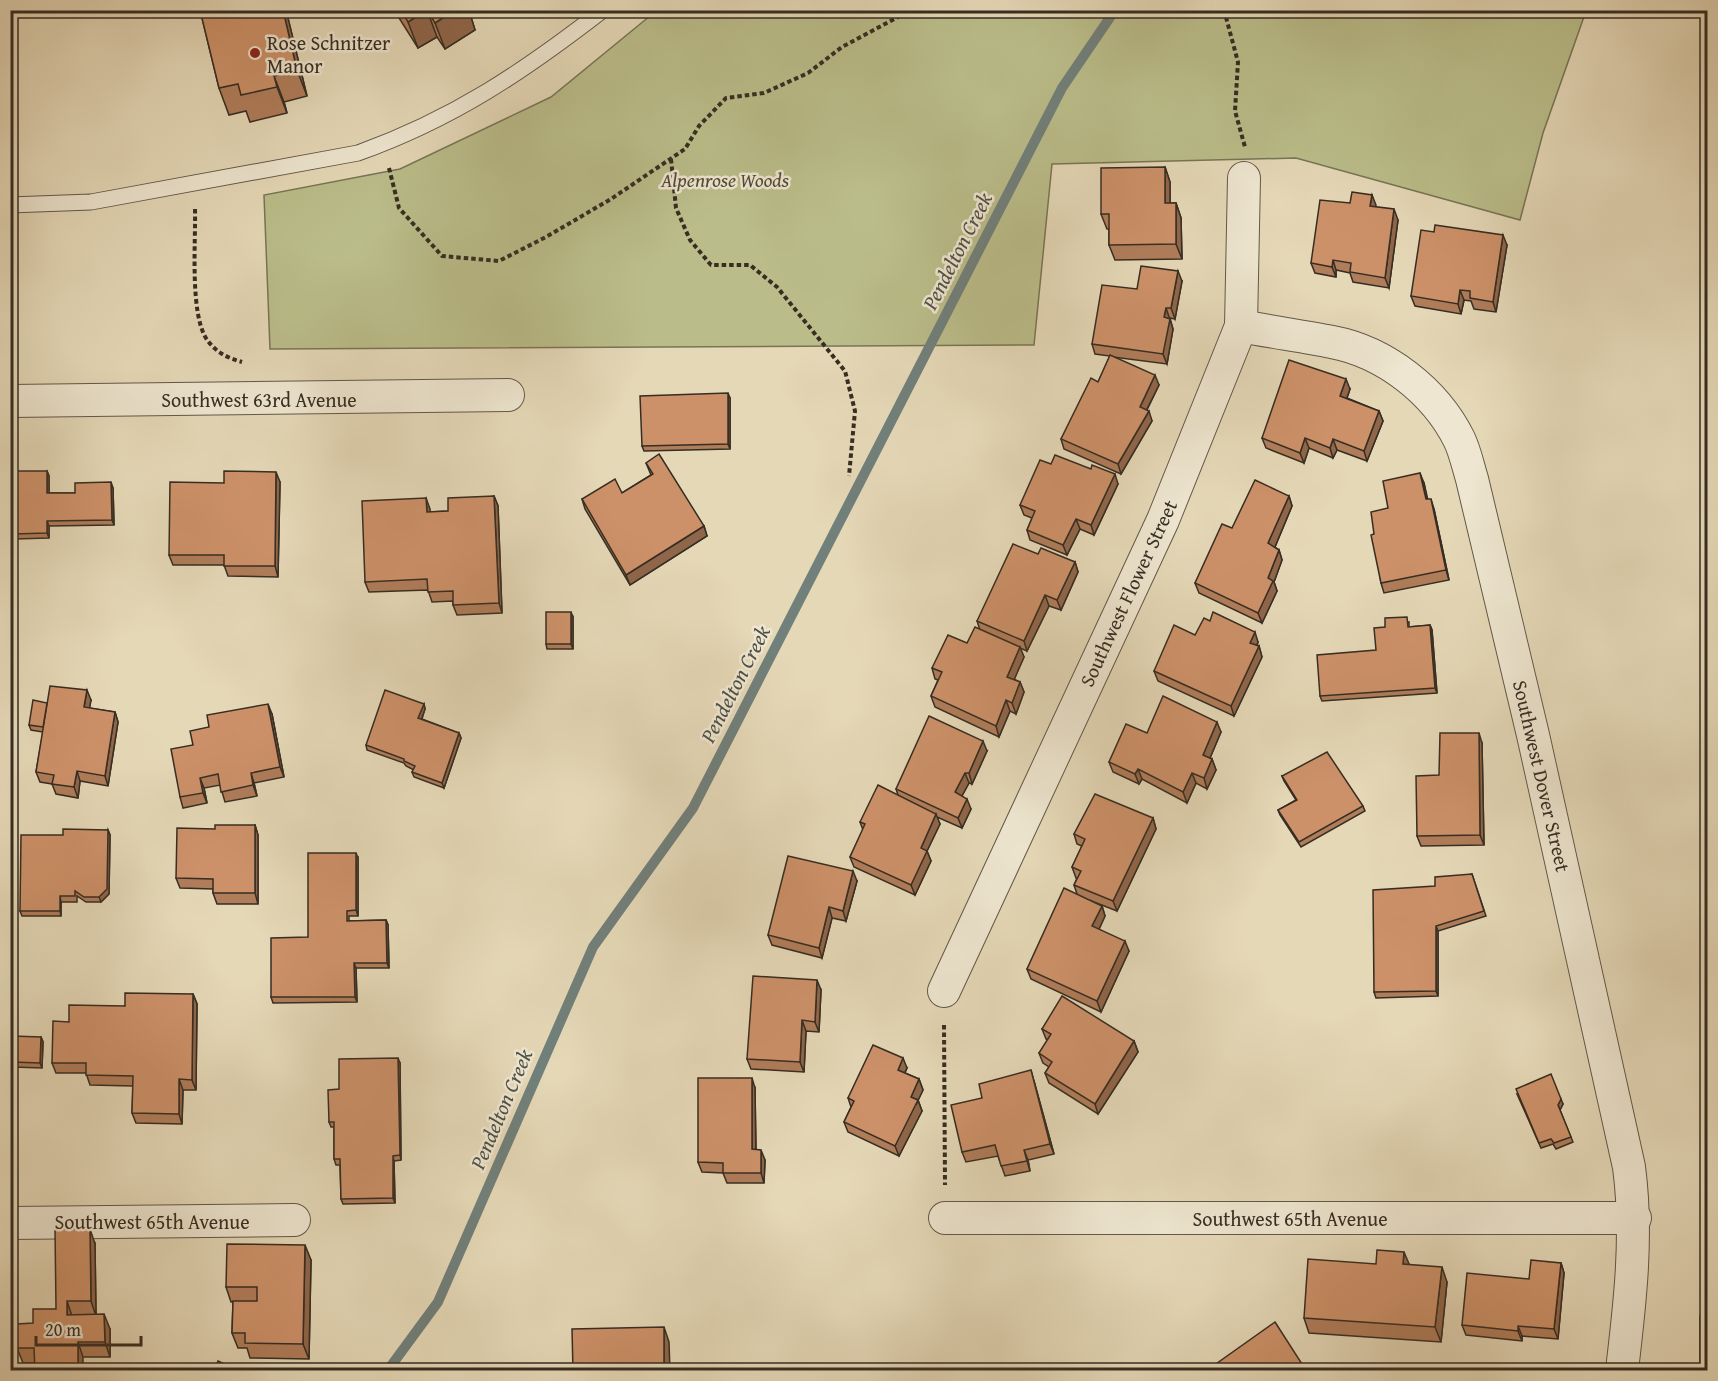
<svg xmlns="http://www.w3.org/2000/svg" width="1718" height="1381" font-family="'Gentium Book Plus',serif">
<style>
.green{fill:#babd8a;stroke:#787556;stroke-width:1.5}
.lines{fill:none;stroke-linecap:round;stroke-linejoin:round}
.stream{stroke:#71807b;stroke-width:10}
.lane-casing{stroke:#625848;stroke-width:17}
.street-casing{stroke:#625848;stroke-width:34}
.path{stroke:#362d23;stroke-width:4;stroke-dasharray:4.5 3;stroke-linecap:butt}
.lane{stroke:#eee6d0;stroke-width:15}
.street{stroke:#eee6d0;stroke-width:32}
.wall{fill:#b07d5a;stroke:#362d23;stroke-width:1.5}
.shaded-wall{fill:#90664a;stroke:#362d23;stroke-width:1.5}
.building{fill:#cd9169;stroke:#362d23;stroke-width:1.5}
.poi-dot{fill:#8f2418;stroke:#eee6d0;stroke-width:2}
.labels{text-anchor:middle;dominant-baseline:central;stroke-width:5;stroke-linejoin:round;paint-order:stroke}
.poi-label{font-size:20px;fill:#362d23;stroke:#eee6d0;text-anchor:start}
.park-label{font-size:20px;font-style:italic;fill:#504a38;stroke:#eee6d0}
.street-label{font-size:20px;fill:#362d23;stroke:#eee6d0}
.water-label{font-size:21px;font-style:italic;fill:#4e5048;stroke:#eee6d0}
</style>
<rect width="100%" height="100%" fill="#e5d8b7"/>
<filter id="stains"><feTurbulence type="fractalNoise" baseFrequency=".00333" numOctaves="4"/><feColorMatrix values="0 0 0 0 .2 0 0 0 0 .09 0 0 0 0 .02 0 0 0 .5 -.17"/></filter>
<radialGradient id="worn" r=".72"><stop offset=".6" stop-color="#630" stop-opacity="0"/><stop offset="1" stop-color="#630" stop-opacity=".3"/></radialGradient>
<polygon class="green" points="656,11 656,10 1586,11 1543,133 1520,220 1296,158 1052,164 1034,345 270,349 264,195 400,169 551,97"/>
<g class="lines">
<polyline class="stream" points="388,1370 438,1302 593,947 693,808 1062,88 1115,10"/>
<g class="lane-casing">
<path id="lane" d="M10,205l81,-3 267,-49c95,-34 165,-81 245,-143"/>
</g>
<g class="street-casing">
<g id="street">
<path d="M1241,326c30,6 61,10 91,16 53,10 103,49 127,97 6,12 9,27 13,40l61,256 96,432c9,68 1,136 -7,203"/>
<polyline points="10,401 508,395"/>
<polyline points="944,991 1163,520 1241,326 1244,178"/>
<polyline points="945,1218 1635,1218"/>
<polyline points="10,1223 294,1220"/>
</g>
</g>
<g class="path">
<polyline points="1224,10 1238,62 1235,111 1245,147"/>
<polyline points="671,159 676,208 690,240 711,265 750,265 777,287 845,371 855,411 849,476"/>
<polyline points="389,168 399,208 442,256 499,261 546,237 611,199 685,149 699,126 726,98 764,93 808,73 842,47 911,10"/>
<path d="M195,209c1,30 -6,108 13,132 9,12 20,17 34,21"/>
<polyline points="944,1025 945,1185"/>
</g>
<use href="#lane" class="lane"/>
<use href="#street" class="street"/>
</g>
<g class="wall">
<polygon points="200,10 286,10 307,96 284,102 287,113 250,122 246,111 229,115 219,88"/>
<polygon points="394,10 482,10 471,17 475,30 445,49 437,37 418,48"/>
<polygon points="1165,167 1170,182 1170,203 1176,203 1181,218 1182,259 1115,260 1109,245 1109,229 1107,229 1101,214"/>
<polygon points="1372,195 1375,207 1398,220 1389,288 1353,282 1350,273 1336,270 1336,277 1315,273 1311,263 1350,203"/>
<polygon points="1507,245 1496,312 1474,309 1471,301 1464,300 1461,314 1415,306 1411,296"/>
<polygon points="1182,281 1175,319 1170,318 1173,329 1167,364 1113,357 1159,385 1147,410 1152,421 1121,474 1064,449 1061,439 1098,382 1110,356 1095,354 1092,344 1137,289"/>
<polygon points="1350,389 1347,398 1379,411 1383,421 1367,461 1337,450 1333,458 1309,448 1304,463 1266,448 1262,438"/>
<polygon points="730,398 730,449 644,451 642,446"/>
<polygon points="646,463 704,526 707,536 630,585 585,509 582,499 622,493 651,475"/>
<polygon points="1051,464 1118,484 1094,535 1080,529 1067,555 1030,540 1027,530 1032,518 1024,515 1020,505"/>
<polygon points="47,471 49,476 49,493 75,493 113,488 114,525 49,526 49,538 15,539 13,534"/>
<polygon points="280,482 278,577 228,576 224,565 173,565 169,555 224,483"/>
<polygon points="1424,483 1427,499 1434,509 1449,580 1384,593 1381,583 1374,534 1388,508"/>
<polygon points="494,496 498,506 502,613 457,615 453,605 453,601 432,602 428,590 369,592 365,582 426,498 430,512 448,511"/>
<polygon points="1289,496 1292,506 1275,547 1279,550 1282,560 1274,582 1277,591 1262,623 1199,593 1195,583 1232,528"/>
<polygon points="1038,554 1075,562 1078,572 1061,610 1049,606 1027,651 1020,648 1024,657 1014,679 1020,682 1024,692 1016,714 1010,711 999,737 935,707 931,696 938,680 935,679 932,668 967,643 980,630 977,621"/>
<polygon points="573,617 573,649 547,649 546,644"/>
<polygon points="1409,622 1409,627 1430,625 1432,630 1437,693 1322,701 1320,696 1376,650 1385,627"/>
<polygon points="1195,635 1258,642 1257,646 1259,646 1262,657 1234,716 1158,681 1154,671"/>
<polygon points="91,700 89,708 115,712 118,722 108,786 80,781 78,798 56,794 52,784 40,782 36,772 43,732 31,730 29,725 47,703"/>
<polygon points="424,704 425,709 422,719 459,733 461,738 444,788 414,777 412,772 414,770 406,766 404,763 367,750 366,745"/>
<polygon points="272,714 284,777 254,783 257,796 225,802 220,785 204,788 207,803 183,808 180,797 193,745"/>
<polygon points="1221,732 1210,758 1212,759 1216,770 1207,789 1196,783 1187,803 1142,779 1139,784 1113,772 1109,762 1147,733"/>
<polygon points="1482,743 1484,845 1421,846 1417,836 1439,775"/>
<polygon points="987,751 972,784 969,783 962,796 971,809 962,828 937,817 940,824 927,851 931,861 915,895 854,867 850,857 863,830 860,822 898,795 896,789"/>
<polygon points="1282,776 1363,806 1365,811 1301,847 1280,815 1278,810 1296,800 1284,781"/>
<polygon points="1153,818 1156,829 1117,911 1089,900 1102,906 1105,916 1099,929 1129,951 1101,1012 1031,979 1027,969 1077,894 1074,885 1077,878 1076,878 1072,867 1082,846 1077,844 1074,834"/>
<polygon points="255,825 258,835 258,904 217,904 213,893 213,889 180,888 176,878"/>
<polygon points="108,830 110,835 109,894 101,902 86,902 77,896 77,902 61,902 61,916 22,916 20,911 63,835"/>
<polygon points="358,858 358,916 349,916 349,921 386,920 388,925 389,968 356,968 357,1002 273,1003 271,997 308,937"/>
<polygon points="1472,874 1486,916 1438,931 1438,996 1376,998 1374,992 1435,886"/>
<polygon points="857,881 846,921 832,918 822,958 772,945 768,935"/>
<polygon points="821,990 819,1032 806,1031 804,1072 751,1069 747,1059"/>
<polygon points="193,994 197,1004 196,1090 183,1090 182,1124 136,1123 132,1113 133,1086 90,1085 86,1073 56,1073 52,1063 69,1022 125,1006"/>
<polygon points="1042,1029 1134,1041 1138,1052 1098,1114 1049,1083 1045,1073 1049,1067 1043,1063 1039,1053 1048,1040 1046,1039"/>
<polygon points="41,1037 43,1042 42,1068 13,1067 12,1062"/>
<polygon points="400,1063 401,1160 394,1161 395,1203 343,1204 341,1199 340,1165 336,1165 334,1159 334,1127 331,1127 329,1122 339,1089"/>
<polygon points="907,1068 905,1073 919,1079 923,1090 918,1100 922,1111 899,1156 848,1132 844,1122 851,1107 848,1098"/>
<polygon points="1034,1081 1054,1154 1028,1160 1030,1171 1005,1176 998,1156 966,1162 962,1152 982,1098"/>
<polygon points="755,1088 756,1149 765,1160 764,1183 727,1183 723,1173 702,1172 698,1162"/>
<polygon points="1517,1094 1563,1104 1560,1110 1573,1142 1556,1149 1553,1144 1541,1148"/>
<polygon points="95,1244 96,1314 110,1329 110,1357 83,1357 35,1363 23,1363 17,1348 33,1323 56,1309"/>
<polygon points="311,1260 309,1359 250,1358 247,1348 238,1348 232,1333 233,1302 231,1302 226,1287"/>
<polygon points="1561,1263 1564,1273 1558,1339 1522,1336 1522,1341 1466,1335 1462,1325 1529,1279"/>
<polygon points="1376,1264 1409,1265 1447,1282 1441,1342 1309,1333 1304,1318"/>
<polygon points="1707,1316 1707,1371 1702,1371 1700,1365"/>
</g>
<g class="shaded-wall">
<polygon points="283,10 286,10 307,96 297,70"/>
<polygon points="427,10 437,37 418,48 408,22"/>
<polygon points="455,10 482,10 471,17 475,30 445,49 435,23"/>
<polygon points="274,76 284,102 287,113 277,87"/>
<polygon points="1165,167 1170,182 1170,218 1165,203"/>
<polygon points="1372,195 1376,205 1374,216 1370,206"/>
<polygon points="1176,203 1181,218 1182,259 1176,244"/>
<polygon points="1394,209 1398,220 1389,288 1385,278"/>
<polygon points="1503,235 1507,245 1496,312 1493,302"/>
<polygon points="1333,260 1336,270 1336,277 1332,267"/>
<polygon points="1178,271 1182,281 1175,319 1171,308"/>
<polygon points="1460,290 1464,300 1461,314 1458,304"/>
<polygon points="1166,308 1173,329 1167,364 1163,354 1164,317"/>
<polygon points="1155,375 1159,385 1143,417 1140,407"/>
<polygon points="1346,379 1350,389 1344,406 1340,396"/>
<polygon points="728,393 730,398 730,449 728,444"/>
<polygon points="1149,411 1152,421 1121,474 1118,464"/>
<polygon points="1379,411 1383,421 1367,461 1364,451"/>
<polygon points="1305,438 1309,448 1304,463 1300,453"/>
<polygon points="1333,439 1337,450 1333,458 1330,448"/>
<polygon points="47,471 49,476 49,498 47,493"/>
<polygon points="276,472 280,482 278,577 275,566"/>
<polygon points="1420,473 1424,483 1430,509 1426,499"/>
<polygon points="1115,474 1118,484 1094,535 1091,525"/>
<polygon points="111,482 113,488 114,525 112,520"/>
<polygon points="494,496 498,506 502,613 499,603"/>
<polygon points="1289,496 1292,506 1272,554 1268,543"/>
<polygon points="426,498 430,509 431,522 427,512"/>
<polygon points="1431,499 1434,509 1449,580 1446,570"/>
<polygon points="1076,519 1080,529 1067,555 1063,545"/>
<polygon points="47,521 49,526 49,538 47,533"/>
<polygon points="704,526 707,536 630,585 626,575"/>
<polygon points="1279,550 1282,560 1274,582 1277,591 1262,623 1258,613 1268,578"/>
<polygon points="1075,562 1078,572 1061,610 1057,600"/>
<polygon points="1045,595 1049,606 1027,651 1024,641"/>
<polygon points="571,612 573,617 573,649 571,644"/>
<polygon points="1430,625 1432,630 1437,693 1435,688"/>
<polygon points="1255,632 1258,642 1254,653 1250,643"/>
<polygon points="1259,646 1262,657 1234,716 1231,706"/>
<polygon points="1020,647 1024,657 1011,687 1007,677"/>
<polygon points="1020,682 1024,692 1016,714 1012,703"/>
<polygon points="87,690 91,700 88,717 84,707"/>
<polygon points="1006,700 1010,711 999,737 996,726"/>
<polygon points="268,704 272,714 284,777 280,767"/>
<polygon points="424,704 425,709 420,723 418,718"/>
<polygon points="115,712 118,722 108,786 105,776"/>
<polygon points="1217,722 1221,732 1207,765 1203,755"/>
<polygon points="459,733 461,738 444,788 442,783"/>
<polygon points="1479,733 1482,743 1484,845 1480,835"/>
<polygon points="983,741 987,751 972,784 969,773"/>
<polygon points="1212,759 1216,770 1207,789 1204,778"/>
<polygon points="1138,769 1142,779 1139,784 1135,774"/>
<polygon points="77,771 80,781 78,798 74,787"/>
<polygon points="251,773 254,783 257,796 253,785"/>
<polygon points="965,773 969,783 958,803 955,792"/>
<polygon points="1192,773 1196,783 1187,803 1183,792"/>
<polygon points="200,778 204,788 207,803 203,793"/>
<polygon points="967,799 971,809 962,828 958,818"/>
<polygon points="936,814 940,824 927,851 931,861 915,895 911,885 921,848"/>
<polygon points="1153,818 1156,829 1117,911 1113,901"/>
<polygon points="255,825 258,835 258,904 255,893"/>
<polygon points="108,830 110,835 109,894 101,902 99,897"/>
<polygon points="356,853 358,858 358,916 356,910"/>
<polygon points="853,871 857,881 846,921 843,911"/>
<polygon points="60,896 61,902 61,916 60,911"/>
<polygon points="1102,906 1105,916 1096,936 1092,926"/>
<polygon points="829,907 832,918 822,958 819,948"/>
<polygon points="386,920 388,925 389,968 387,963"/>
<polygon points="1436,926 1438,931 1438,996 1436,991"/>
<polygon points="1125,941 1129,951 1101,1012 1097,1001"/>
<polygon points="354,963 356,968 357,1002 355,997"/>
<polygon points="817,980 821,990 819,1032 815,1022"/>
<polygon points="193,994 197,1004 196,1090 192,1080"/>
<polygon points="802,1020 806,1031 804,1072 800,1062"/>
<polygon points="41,1037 43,1042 42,1068 40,1063"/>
<polygon points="1134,1041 1138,1052 1098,1114 1095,1104"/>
<polygon points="398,1058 400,1063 401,1160 400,1155"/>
<polygon points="903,1058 907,1068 901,1080 898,1070"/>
<polygon points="1031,1070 1034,1081 1054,1154 1050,1144"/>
<polygon points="752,1078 755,1088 756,1159 752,1149"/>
<polygon points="179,1079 183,1090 182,1124 179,1114"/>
<polygon points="919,1079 923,1090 916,1105 918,1100 922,1111 899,1156 895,1146 911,1097"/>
<polygon points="1561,1099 1563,1104 1560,1110 1558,1105"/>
<polygon points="761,1150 765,1160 764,1183 761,1173"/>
<polygon points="1024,1150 1028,1160 1030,1171 1027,1161"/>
<polygon points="393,1156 394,1161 395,1203 393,1198"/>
<polygon points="90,1229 95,1244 96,1316 91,1301"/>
<polygon points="305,1245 311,1260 309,1359 303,1344"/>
<polygon points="1404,1252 1410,1266 1403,1264"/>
<polygon points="1561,1263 1564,1273 1558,1339 1554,1329"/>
<polygon points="1442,1267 1447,1282 1441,1342 1435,1327"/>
<polygon points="67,1301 72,1316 67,1315"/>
<polygon points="104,1314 110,1329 110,1357 105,1342"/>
<polygon points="1518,1326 1522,1336 1522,1341 1518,1331"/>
<polygon points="664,1327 669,1342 670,1371 664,1371"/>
<polygon points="78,1342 83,1357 83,1371 78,1371"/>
<polygon points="1302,1364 1305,1371 1292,1371"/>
</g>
<g class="building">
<polygon points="200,10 283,10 297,70 274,76 277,87 241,95 238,84 219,88"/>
<polygon points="401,10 427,10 408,22"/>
<polygon points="427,10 455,10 435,23"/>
<polygon points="1165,167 1165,203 1176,203 1176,244 1109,245 1109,214 1101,214 1101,168"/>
<polygon points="1352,192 1372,195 1370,206 1394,209 1385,278 1350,272 1351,263 1333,260 1332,267 1311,263 1320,200 1350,203"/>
<polygon points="1435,225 1503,235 1493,302 1470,298 1470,291 1460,290 1458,304 1411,296 1421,230 1434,232"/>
<polygon points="1141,266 1178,271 1171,308 1166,308 1164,317 1170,319 1163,354 1092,344 1102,285 1137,289"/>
<polygon points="1110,355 1155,375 1140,407 1149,411 1118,464 1061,439 1091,378 1098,382"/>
<polygon points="1289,360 1346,379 1340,396 1379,411 1364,451 1333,439 1330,448 1305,438 1300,453 1262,438"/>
<polygon points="728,393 728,444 642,446 640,396"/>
<polygon points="659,454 704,526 626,575 582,499 615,479 622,493 653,474 646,463"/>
<polygon points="1055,455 1091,469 1092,465 1115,474 1091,525 1076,519 1063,545 1027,530 1035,511 1020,505 1040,460 1051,464"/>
<polygon points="12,471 47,471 47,493 75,493 75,483 111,482 112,520 47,521 47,533 13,534"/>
<polygon points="224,471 276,472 275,566 224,566 224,555 169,555 170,482 224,483"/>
<polygon points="1420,473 1426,499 1431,499 1446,570 1381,583 1371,535 1374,534 1371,512 1388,508 1383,481"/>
<polygon points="1255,480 1289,496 1268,543 1279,550 1268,578 1273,581 1258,613 1195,583 1222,524 1232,528"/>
<polygon points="494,496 499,603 453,605 453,591 428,592 427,579 365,582 362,501 426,498 427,512 448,511 448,498"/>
<polygon points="1013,544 1038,554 1041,548 1075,562 1057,600 1045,595 1024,641 977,621"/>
<rect x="546" y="612" width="25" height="32"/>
<polygon points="1213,612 1255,632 1250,643 1259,646 1231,706 1154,671 1174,625 1195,635 1204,618 1210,621"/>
<polygon points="1407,617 1408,627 1430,625 1435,688 1320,696 1317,655 1376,650 1374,628 1385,627 1385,618"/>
<polygon points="975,627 1020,647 1007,677 1020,682 1012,703 1006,700 996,726 931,696 942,672 932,668 948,635 967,643"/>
<polygon points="50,686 87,690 84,707 115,712 105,776 77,771 74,787 52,784 54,775 36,772"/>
<polygon points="385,690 424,704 418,718 459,733 442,783 412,772 415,766 404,761 404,759 366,745"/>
<polygon points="1163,696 1217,722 1203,755 1212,759 1204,778 1192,773 1183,792 1138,769 1135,774 1109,762 1126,724 1147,733"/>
<polygon points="33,700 47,703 43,727 29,725"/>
<polygon points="268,704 280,767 251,773 253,785 221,792 218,774 200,778 203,793 180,797 171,749 193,745 190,731 209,727 207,715"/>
<polygon points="929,716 983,741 969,773 965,773 955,792 967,799 958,818 896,789"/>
<polygon points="1440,733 1479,733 1480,835 1417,836 1416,776 1439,775"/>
<polygon points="1327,752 1363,806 1299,842 1278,810 1297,800 1282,776"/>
<polygon points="878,785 936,814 921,848 927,851 911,885 850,857 865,824 860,822"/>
<polygon points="1095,794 1153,818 1113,901 1074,885 1081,871 1072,867 1085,839 1074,834"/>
<polygon points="215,825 255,825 255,893 213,893 213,879 176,878 177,828 215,829"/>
<polygon points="63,829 108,830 107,889 99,897 84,897 75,891 75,896 60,896 60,911 20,911 21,835 63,835"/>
<polygon points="308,853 356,853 356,910 347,911 347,921 386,920 387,963 354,963 355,997 271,997 271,938 308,937"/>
<polygon points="788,856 853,871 843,911 829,907 819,948 768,935"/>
<polygon points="1472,874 1484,911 1436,926 1436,991 1374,992 1373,890 1435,886 1435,877"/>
<polygon points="1064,888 1102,906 1092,926 1125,941 1097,1001 1027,969"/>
<polygon points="753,976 817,980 815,1022 802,1020 800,1062 747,1059"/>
<polygon points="125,993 193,994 192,1080 179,1079 179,1114 132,1113 133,1076 86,1075 86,1063 52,1063 53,1021 69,1022 69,1005 125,1006"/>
<polygon points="1062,996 1134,1041 1095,1104 1045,1073 1052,1062 1039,1053 1051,1034 1042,1029"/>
<polygon points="12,1036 41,1037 40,1063 12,1062"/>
<polygon points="873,1045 903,1058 898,1070 919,1079 911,1097 918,1100 895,1146 844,1122 854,1101 848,1098"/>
<polygon points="398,1058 400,1155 393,1156 393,1198 341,1199 340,1159 334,1159 334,1122 329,1122 328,1090 339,1089 339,1059"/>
<polygon points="1031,1070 1050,1144 1024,1150 1027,1161 1001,1166 995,1145 962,1152 951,1105 982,1098 979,1084"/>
<polygon points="1551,1074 1561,1099 1558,1105 1571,1137 1554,1143 1551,1139 1539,1143 1516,1089"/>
<polygon points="698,1078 752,1078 752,1149 761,1150 761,1173 723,1173 723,1163 698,1162"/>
<polygon points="55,1229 90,1229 91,1301 67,1301 67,1315 104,1314 105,1342 78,1342 78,1371 35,1371 34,1348 17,1348 17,1324 33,1323 33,1309 56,1309"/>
<polygon points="227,1244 305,1245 303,1344 245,1343 245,1333 232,1333 233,1301 257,1301 257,1287 226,1287"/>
<polygon points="1377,1250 1404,1252 1403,1264 1442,1267 1435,1327 1304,1318 1308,1259 1376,1264"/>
<polygon points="1531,1260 1561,1263 1554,1329 1518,1326 1518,1331 1462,1325 1467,1273 1529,1279"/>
<rect x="1700" y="1316" width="7" height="49"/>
<polygon points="1275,1322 1302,1364 1292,1371 1206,1371"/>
<polygon points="664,1327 664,1371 573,1371 572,1329"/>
<polygon points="218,1361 239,1371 214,1371"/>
</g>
<circle class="poi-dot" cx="255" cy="53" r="6"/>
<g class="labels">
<g class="poi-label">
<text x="267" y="42">Rose Schnitzer<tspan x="267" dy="23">Manor</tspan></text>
</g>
<g class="park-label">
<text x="725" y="179">Alpenrose Woods</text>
</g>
<g class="street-label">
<text x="259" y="399">Southwest 63rd Avenue</text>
<text transform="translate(1128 593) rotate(-65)">Southwest Flower Street</text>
<text transform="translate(1542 776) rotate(77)">Southwest Dover Street</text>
<text x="1290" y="1218">Southwest 65th Avenue</text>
<text x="152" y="1221">Southwest 65th Avenue</text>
</g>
<g class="water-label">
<text transform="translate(957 251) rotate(-63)">Pendelton Creek</text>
<text transform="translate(735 684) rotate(-63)">Pendelton Creek</text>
<text transform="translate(501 1109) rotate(-67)">Pendelton Creek</text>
</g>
</g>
<rect width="1718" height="1381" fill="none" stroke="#e5d8b7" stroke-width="36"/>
<rect x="12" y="12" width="1694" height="1357" fill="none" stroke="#362d23" stroke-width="3"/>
<rect x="18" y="18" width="1682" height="1345" fill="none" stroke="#362d23" stroke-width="1.5"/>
<path d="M36 1336v9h105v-9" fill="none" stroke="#362d23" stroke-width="3"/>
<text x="45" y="1336" font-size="18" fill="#362d23" stroke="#eee6d0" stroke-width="4.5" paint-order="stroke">20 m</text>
<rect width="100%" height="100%" filter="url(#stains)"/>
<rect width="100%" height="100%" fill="url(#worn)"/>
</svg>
